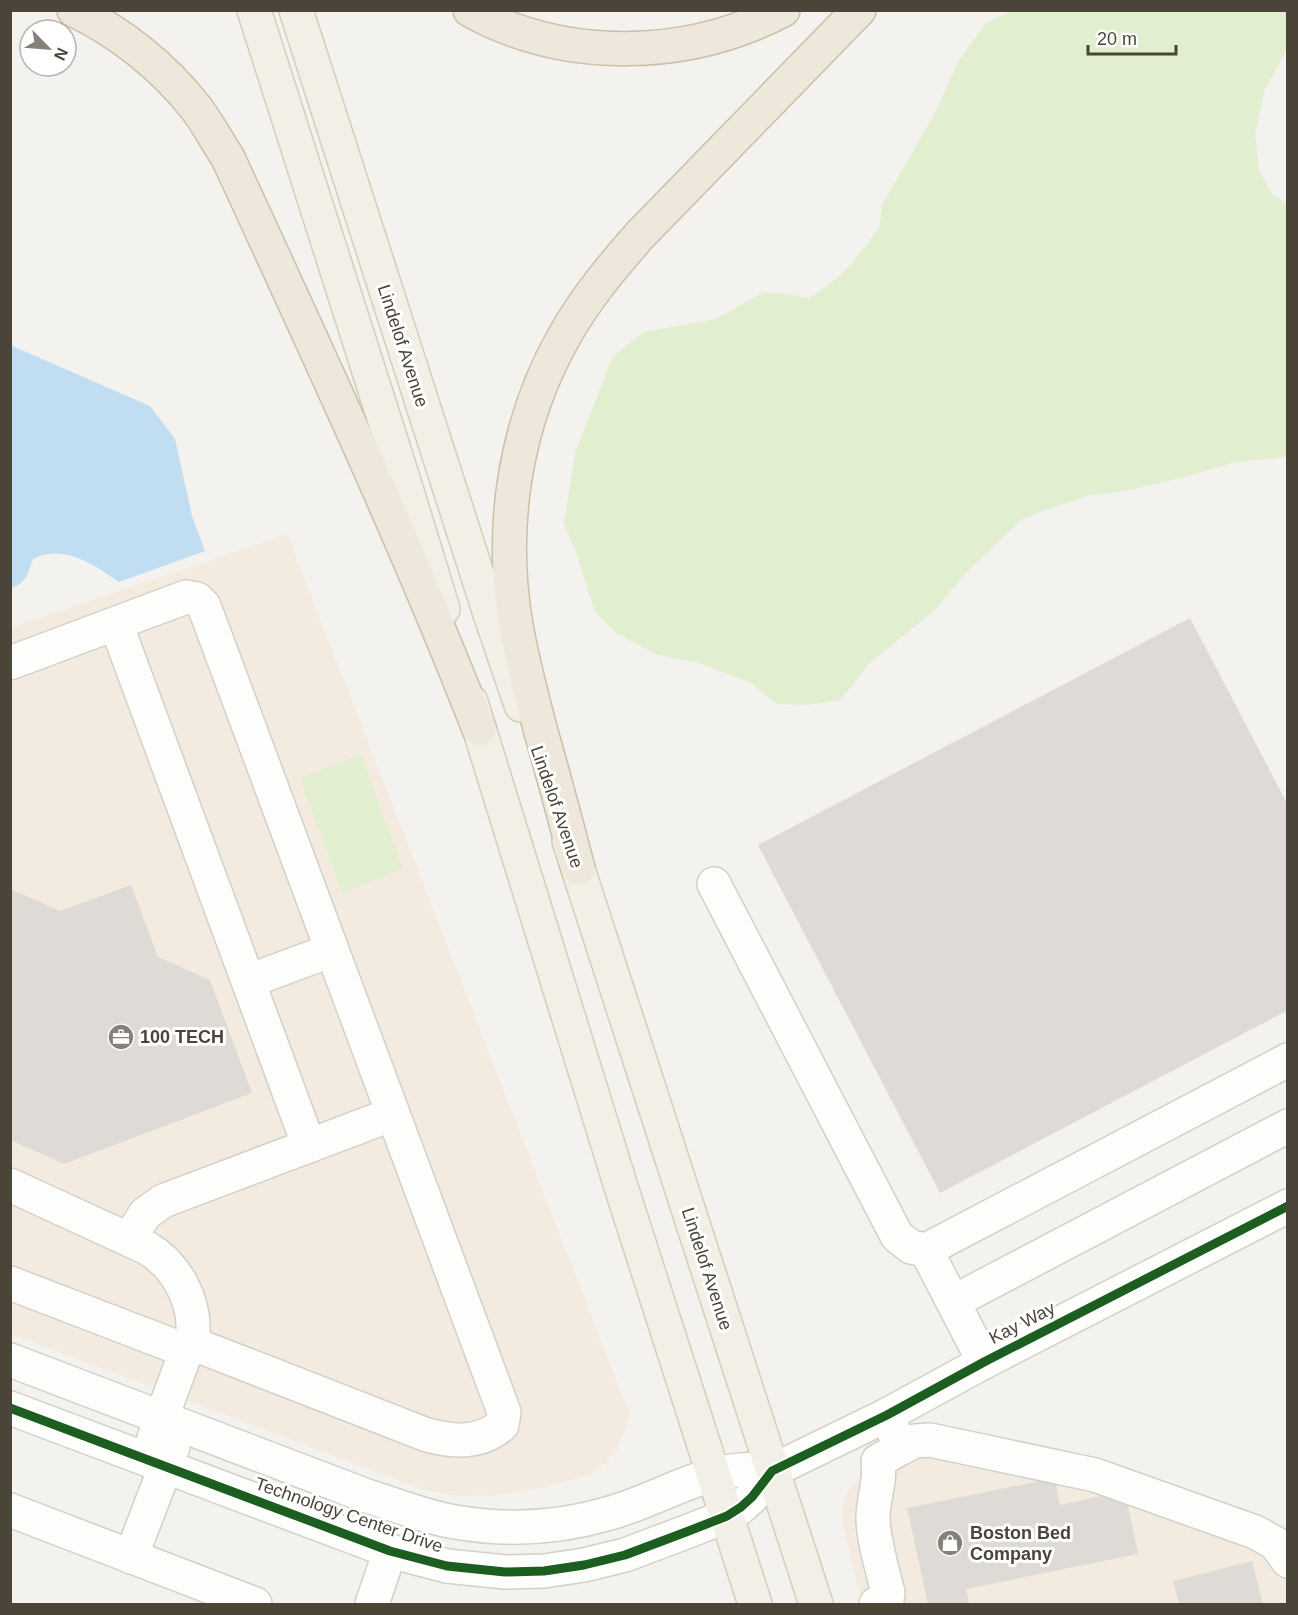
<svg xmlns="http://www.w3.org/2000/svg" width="1298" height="1615" font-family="Arial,sans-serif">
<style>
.commercial{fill:#f3ebdf}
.green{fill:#e1eecf}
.water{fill:#c0ddf1}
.building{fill:#dedbd6}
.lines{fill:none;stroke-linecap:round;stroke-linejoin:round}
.minor-casing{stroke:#d2d0cb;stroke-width:36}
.major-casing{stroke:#d6cebb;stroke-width:36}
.highway-casing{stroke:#ccbfa9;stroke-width:36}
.minor{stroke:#fdfdfc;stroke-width:33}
.major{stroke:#f2efe6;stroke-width:33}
.highway{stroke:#ede8db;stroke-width:33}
.cycleway-casing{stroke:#fff;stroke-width:13}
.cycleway{stroke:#1b5e20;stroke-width:9}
.labels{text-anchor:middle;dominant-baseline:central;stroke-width:6;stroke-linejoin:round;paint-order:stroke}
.street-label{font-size:18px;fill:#4b4439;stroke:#fff}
.poi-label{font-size:18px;font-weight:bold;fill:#4b4439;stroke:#fff;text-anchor:start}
</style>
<rect width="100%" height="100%" fill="#f4f2ee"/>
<g class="commercial">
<polygon points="287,534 630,1415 617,1450 607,1461 596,1471 582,1477 542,1488 512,1493 483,1496 453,1495 424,1490 11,1334 10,628"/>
<polygon points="948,1427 1079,1462 1287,1534 1287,1604 862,1604 842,1522 842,1505 848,1490 865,1473"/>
</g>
<g class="green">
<polygon points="1015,10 1287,11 1287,50 1265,89 1255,134 1259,170 1272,194 1287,204 1287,457 1235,462 1181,478 1125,491 1090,495 1051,508 1021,520 966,573 935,610 870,663 840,700 807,705 777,704 751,683 702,664 655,654 615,632 595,612 576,552 564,524 575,453 613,356 644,332 716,319 764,292 790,294 809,299 841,275 865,247 879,227 883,203 934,115 958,62 985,24"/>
<polygon points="361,755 403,869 342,892 300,778"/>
</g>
<path class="water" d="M10,345l140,61 25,33 17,77 13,35 -86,31c-24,-17 -56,-39 -86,-23 -5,13 -7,25 -22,29z"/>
<g class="building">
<polygon points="1190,618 1288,805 1288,1010 940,1193 758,845"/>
<polygon points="131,885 158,957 210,980 252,1093 64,1164 10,1140 10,889 60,911"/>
<polygon points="1055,1478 1060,1505 1125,1491 1138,1554 966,1589 969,1603 928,1604 907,1508"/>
<polygon points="1252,1561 1263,1604 1179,1604 1173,1581"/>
</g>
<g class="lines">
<g class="minor-casing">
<g id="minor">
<polyline points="116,624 309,1146"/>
<path d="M10,663l176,-66 11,2 7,7 300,806 -2,13c-22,19 -48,17 -75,10l-236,-92"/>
<polyline points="714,884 897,1236 911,1247 926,1250 1288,1060"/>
<polyline points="249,981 332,950"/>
<path d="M10,1185l137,63c29,17 48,52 46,85l-39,105"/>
<polyline points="129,1239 145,1214 163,1201 393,1114"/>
<polyline points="926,1250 984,1362"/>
<polyline points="10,1283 187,1351"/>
<polyline points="953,1302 1288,1126"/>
<path d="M10,1360l357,136c29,9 58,21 88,26 52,9 105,6 155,-9 57,-16 100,-51 162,-42"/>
<polyline points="10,1408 390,1551 447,1566 505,1572 544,1571 584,1565 625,1555 686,1532 727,1516 741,1507 752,1497 772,1471 887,1415 984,1362 1288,1206"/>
<polyline points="887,1415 901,1448 915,1441 930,1440 1095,1475 1255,1532 1275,1543 1288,1561"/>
<polyline points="10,1510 255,1604"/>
<polyline points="131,1557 173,1447"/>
<polyline points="372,1604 390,1551"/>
<path d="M876,1604l11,-4 1,-7c-5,-22 -15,-53 -15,-75 0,-20 8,-36 5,-57l23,-13"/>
</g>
</g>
<g class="major-casing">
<g id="major">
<polyline points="254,10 402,475 443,609"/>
<polyline points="296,10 490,614 521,705"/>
<polyline points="471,702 622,1190 755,1604"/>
<polyline points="569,841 816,1604"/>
</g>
</g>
<g class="highway-casing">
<g id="highway">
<path d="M74,10c46,22 90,57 122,98 12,16 21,33 32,50 87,189 175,377 251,571"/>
<path d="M470,10c95,53 218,50 313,0"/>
<path d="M578,868c-12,-45 -24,-91 -37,-136 -9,-35 -19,-71 -25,-107 -17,-98 -1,-203 49,-290 20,-36 47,-68 74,-99l220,-226"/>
</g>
</g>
<use href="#minor" class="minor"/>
<use href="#major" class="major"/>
<use href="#highway" class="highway"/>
<g class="cycleway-casing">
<polyline id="cycleway" points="10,1408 390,1551 447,1566 505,1572 544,1571 584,1565 625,1555 686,1532 727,1516 741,1507 752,1497 772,1471 887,1415 984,1362 1288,1206"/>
</g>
<use href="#cycleway" class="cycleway"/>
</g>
<defs>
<g id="office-disc" transform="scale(1.35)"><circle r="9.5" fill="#868178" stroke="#fff"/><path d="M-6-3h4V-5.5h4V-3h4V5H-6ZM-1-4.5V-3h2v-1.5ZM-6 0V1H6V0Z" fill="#fff"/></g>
<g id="shop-disc" transform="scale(1.35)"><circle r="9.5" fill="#868178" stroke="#fff"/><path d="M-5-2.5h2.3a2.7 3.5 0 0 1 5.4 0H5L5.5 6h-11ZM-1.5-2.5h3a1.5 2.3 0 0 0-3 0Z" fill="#fff"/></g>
</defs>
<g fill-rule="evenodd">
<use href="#office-disc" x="121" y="1037"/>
<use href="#shop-disc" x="950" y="1543"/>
</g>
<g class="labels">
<g class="street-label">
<text transform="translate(403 346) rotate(72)">Lindelof Avenue</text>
<text transform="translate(557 807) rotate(71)">Lindelof Avenue</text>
<text transform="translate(707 1269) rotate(72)">Lindelof Avenue</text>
<text transform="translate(1022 1323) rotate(-27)">Kay Way</text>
<text transform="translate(349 1515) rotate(19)">Technology Center Drive</text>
</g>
<g class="poi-label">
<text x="140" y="1037">100 TECH</text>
<text x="970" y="1533">Boston Bed<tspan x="970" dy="21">Company</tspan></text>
</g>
</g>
<rect width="1298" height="1615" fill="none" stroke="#4b4439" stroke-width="24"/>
<g transform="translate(48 48) rotate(115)"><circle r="28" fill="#ffffff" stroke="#b7b4b0" stroke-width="1.5"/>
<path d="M0-4.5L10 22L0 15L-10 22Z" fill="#868178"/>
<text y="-9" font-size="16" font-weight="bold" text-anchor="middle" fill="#4b4439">N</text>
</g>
<path d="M1088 45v9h88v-9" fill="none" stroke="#4b4439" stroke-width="3"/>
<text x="1097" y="45" font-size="18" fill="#4b4439" stroke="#ffffff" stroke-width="4.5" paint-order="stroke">20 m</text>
</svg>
